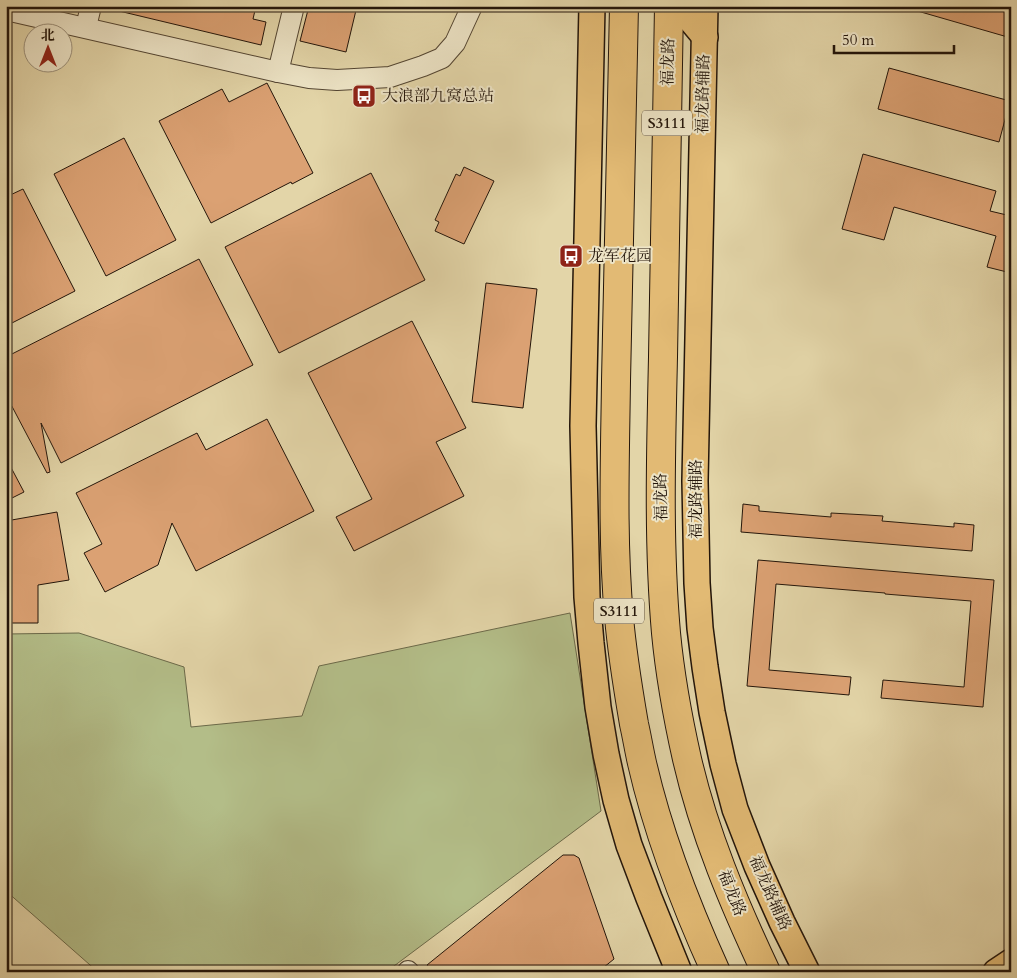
<svg xmlns="http://www.w3.org/2000/svg" width="1017" height="978" font-family="Cardo,'Noto Serif SC',serif">
<style>
.green{fill:#b3bd88;stroke:#6b6949}
.building{fill:#dba173;stroke:#23150a}
.lines{fill:none;stroke-linecap:round;stroke-linejoin:round}
.minor-casing{stroke:#534532;stroke-width:22}
.major-casing{stroke:#23150a;stroke-width:28}
.highway-casing{stroke:#23150a;stroke-width:30}
.minor{stroke:#ede4c6;stroke-width:20}
.major{stroke:#e2ba74;stroke-width:25}
.highway{stroke:#e2ba74;stroke-width:28}
.labels{text-anchor:middle;dominant-baseline:central;stroke-width:4;stroke-linejoin:round;paint-order:stroke}
.shield{fill:#ede4c6;stroke:#605342;stroke-width:1}
.shield-label{font-size:15px;font-weight:bold;fill:#23150a}
.street-label{font-size:16px;fill:#23150a;stroke:#ede4c6}
.poi-label{font-size:16px;fill:#23150a;stroke:#ede4c6;text-anchor:start}
</style>
<rect width="100%" height="100%" fill="#e3d5a8"/>
<filter id="stains"><feTurbulence type="fractalNoise" baseFrequency=".004" numOctaves="4"/><feColorMatrix values="0 0 0 0 .2 0 0 0 0 .09 0 0 0 0 .02 0 0 0 .5 -.17"/></filter>
<radialGradient id="worn" r=".72"><stop offset=".6" stop-color="#630" stop-opacity="0"/><stop offset="1" stop-color="#630" stop-opacity=".3"/></radialGradient>
<polygon class="green" points="570,613 601,811 386,972 98,972 6,891 6,634 79,633 184,667 191,727 302,716 319,666"/>
<g class="building">
<polygon points="119,6 201,6 223,11 224,6 256,6 253,19 266,22 261,45 119,11"/>
<polygon points="309,6 357,6 346,52 300,41"/>
<polygon points="914,6 1011,6 1011,38 914,10"/>
<polygon points="889,68 1010,101 999,142 878,109"/>
<polygon points="267,83 313,173 292,184 291,182 211,223 159,121 222,89 229,102"/>
<polygon points="124,138 176,240 106,276 54,174"/>
<polygon points="863,154 996,191 990,211 1011,216 1011,273 987,267 996,236 894,207 884,240 842,229"/>
<polygon points="464,167 494,181 464,244 435,231 439,222 435,220 456,174 460,176"/>
<polygon points="371,173 425,280 279,353 225,247"/>
<polygon points="23,189 75,291 6,326 6,197"/>
<polygon points="199,259 253,365 61,463 41,423 50,472 47,473 6,395 6,357"/>
<polygon points="486,283 537,289 523,408 472,402"/>
<polygon points="412,321 466,428 436,442 464,496 354,551 336,517 372,499 308,373"/>
<polygon points="267,419 314,511 196,571 172,523 158,565 105,592 84,553 102,544 76,493 197,433 206,450"/>
<polygon points="6,458 24,492 6,501"/>
<polygon points="743,504 759,506 759,511 831,517 831,513 867,515 883,516 882,521 954,527 954,523 974,525 972,551 741,532"/>
<polygon points="57,512 69,580 38,585 38,623 6,623 6,521"/>
<polygon points="758,560 994,580 983,707 881,698 883,680 964,687 971,601 885,594 885,593 776,584 769,670 851,677 849,695 747,686"/>
<polygon points="563,855 574,855 579,858 614,959 598,972 432,972 427,965"/>
</g>
<g class="lines">
<g class="minor-casing">
<g id="minor">
<polyline points="6,10 278,72 309,78 337,80 390,77 423,66 442,58 448,51 455,43 472,6"/>
<polyline points="86,27 91,6"/>
<polyline points="278,72 294,6"/>
<polyline points="408,971 409,972"/>
</g>
</g>
<g class="major-casing">
<g id="major">
<polyline points="592,6 583,426 587,597 591,643 598,707 606,754 616,800 629,845 649,898 679,972"/>
<polyline points="675,6 684,12 705,37"/>
<polyline points="705,6 695,481 697,583 700,628 705,667 712,712 723,764 735,809 757,866 782,922 807,972"/>
<polyline points="996,972 1011,962"/>
</g>
</g>
<g class="highway-casing">
<g id="highway">
<path d="M624,6c-3,125 -6,250 -8,375 -1,78 -4,158 3,236 3,36 9,72 15,107 3,13 5,26 8,39 16,70 44,143 74,209"/>
<path d="M669,6c-2,117 -4,234 -6,351 -2,92 -5,184 3,276 4,42 12,86 21,126 17,74 47,145 79,213"/>
</g>
</g>
<use href="#minor" class="minor"/>
<use href="#major" class="major"/>
<use href="#highway" class="highway"/>
</g>
<defs>
<g id="bus-square" transform="scale(1.25)"><rect x="-9" y="-9" width="18" height="18" rx="4" fill="#8f2418" stroke="#ede4c6"/><path d="M-5-6H5V4H4V6H2V4H-2V6H-4V4H-5ZM-3.5-4V0h7V-4ZM-3.5 1.2v1.5H-2V1.2ZM2 1.2v1.5H3.5V1.2Z" fill="#fff"/></g>
</defs>
<g fill-rule="evenodd">
<use href="#bus-square" x="364" y="96"/>
<use href="#bus-square" x="571" y="256"/>
</g>
<g class="labels">
<g class="shield">
<rect x="642" y="110.5" width="50" height="25" rx="4"/>
<rect x="594" y="598.5" width="50" height="25" rx="4"/>
</g>
<g class="shield-label">
<text x="667" y="123">S3111</text>
<text x="619" y="611">S3111</text>
</g>
<g class="street-label">
<text transform="translate(668 62) rotate(-89)">福龙路</text>
<text transform="translate(703 94) rotate(-89)">福龙路辅路</text>
<text transform="translate(661 497) rotate(-91)">福龙路</text>
<text transform="translate(696 499) rotate(-90)">福龙路辅路</text>
<text transform="translate(732 893) rotate(68)">福龙路</text>
<text transform="translate(770 893) rotate(66)">福龙路辅路</text>
</g>
<g class="poi-label">
<text x="382" y="96">大浪部九窝总站</text>
<text x="588" y="256">龙军花园</text>
</g>
</g>
<rect width="1017" height="978" fill="none" stroke="#e3d5a8" stroke-width="25"/>
<rect x="8" y="8" width="1002" height="963" fill="none" stroke="#23150a" stroke-width="2.5"/>
<rect x="12" y="12" width="992" height="953" fill="none" stroke="#23150a"/>
<g transform="translate(48 48)"><circle r="24" fill="#ede4c6" stroke="#9c917b"/>
<path d="M0-4L9 19L0 12L-9 19Z" fill="#8f2418"/>
<text y="-8" font-size="14" font-weight="bold" text-anchor="middle" fill="#23150a">北</text>
</g>
<path d="M834 45v8h120v-8" fill="none" stroke="#23150a" stroke-width="2.5"/>
<text x="842" y="45" font-size="15" fill="#23150a" stroke="#ede4c6" stroke-width="4" paint-order="stroke">50 m</text>
<rect width="100%" height="100%" filter="url(#stains)"/>
<rect width="100%" height="100%" fill="url(#worn)"/>
</svg>
